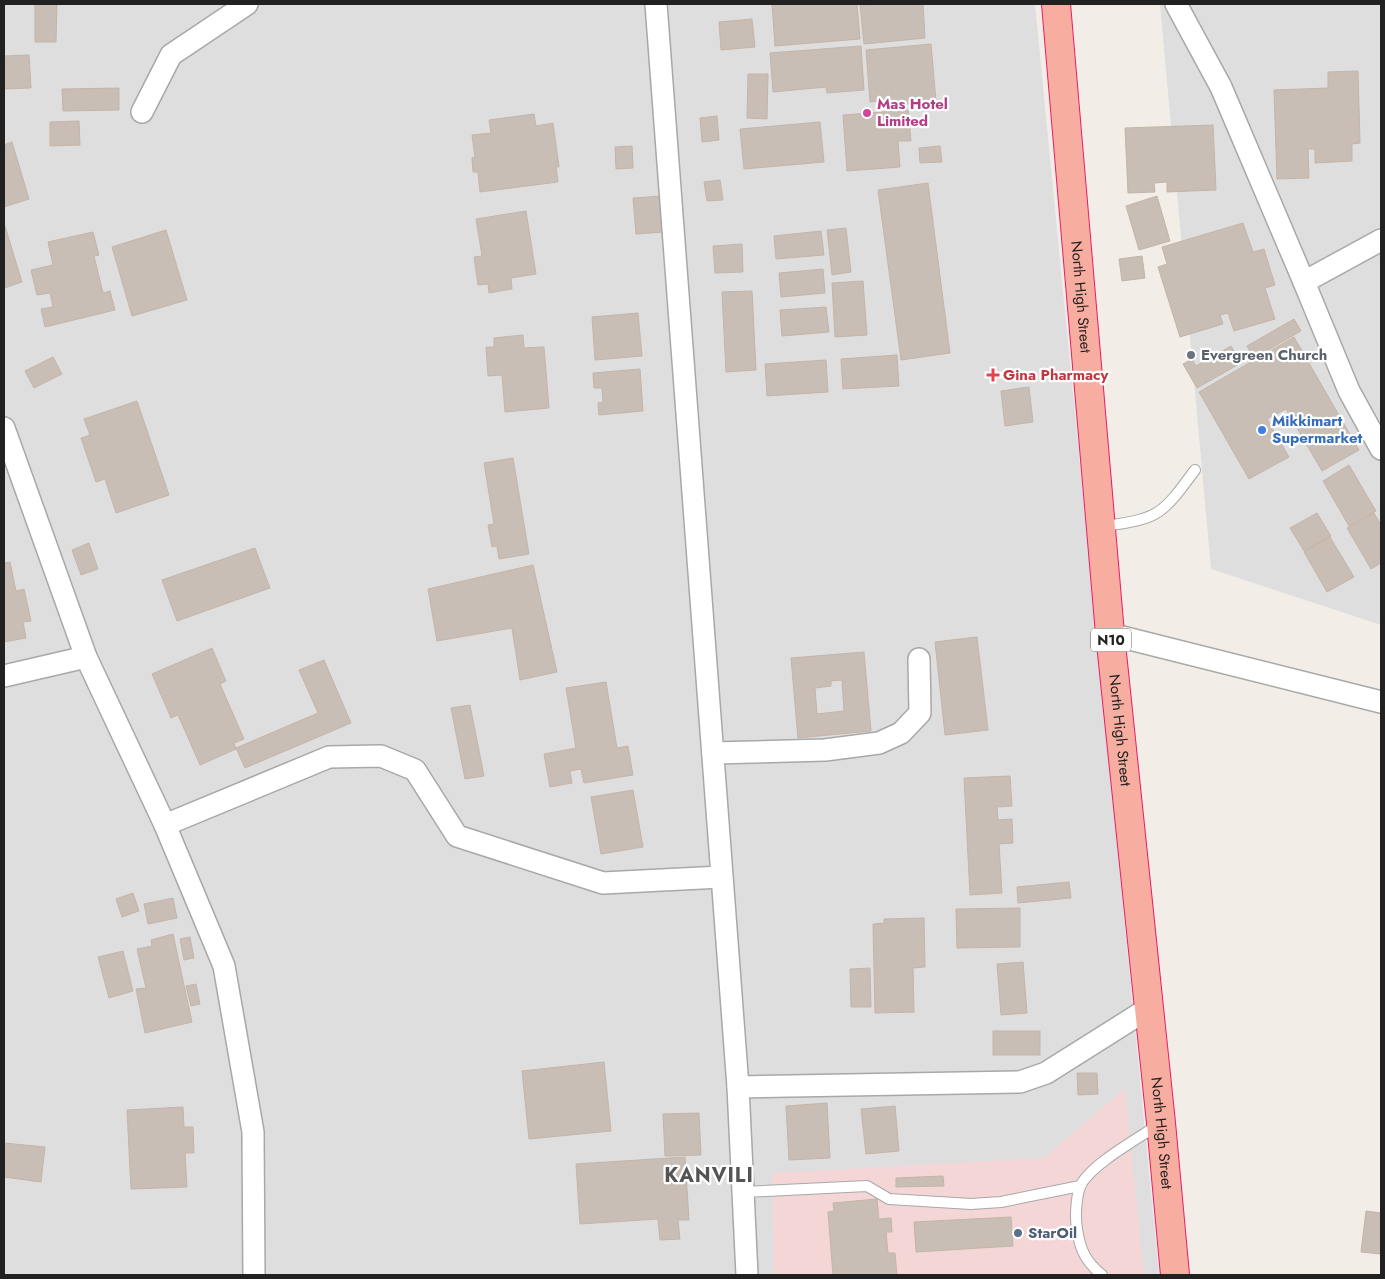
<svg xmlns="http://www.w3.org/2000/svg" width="1385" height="1279" font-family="Jost,sans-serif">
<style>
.residential{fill:#dfdede}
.commercial{fill:#f4d6d6}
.building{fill:#c8beb6;stroke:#c5b4a8;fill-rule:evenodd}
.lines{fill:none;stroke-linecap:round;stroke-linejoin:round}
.service-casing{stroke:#a8a8a8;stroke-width:12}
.minor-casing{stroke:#a8a8a8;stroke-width:24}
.trunk-casing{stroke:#ea1b68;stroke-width:30}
.service{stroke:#fff;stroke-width:10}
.minor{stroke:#fff;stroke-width:21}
.trunk{stroke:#f7aea0;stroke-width:28}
.hotel-dot{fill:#d1479c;stroke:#fff;stroke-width:2}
.worship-dot{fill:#6b7280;stroke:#fff;stroke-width:2}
.health-dot{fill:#e0444e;stroke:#fff;stroke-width:2}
.shop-dot{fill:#3f7fe0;stroke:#fff;stroke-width:2}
.service-dot{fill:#5c6f8a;stroke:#fff;stroke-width:2}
.labels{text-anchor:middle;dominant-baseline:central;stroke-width:4.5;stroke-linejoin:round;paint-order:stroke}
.shield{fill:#fff;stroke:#646464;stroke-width:1}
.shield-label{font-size:14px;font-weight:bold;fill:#212121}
.hotel-label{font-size:15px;font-weight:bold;fill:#b23c85;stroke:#fff;text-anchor:start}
.street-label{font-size:15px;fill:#212121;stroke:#fff}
.worship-label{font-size:15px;font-weight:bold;fill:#5b616d;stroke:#fff;text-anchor:start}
.health-label{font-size:15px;font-weight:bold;fill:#be3a42;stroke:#fff;text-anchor:start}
.shop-label{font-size:15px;font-weight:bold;fill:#366cbe;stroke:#fff;text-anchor:start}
.service-label{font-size:15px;font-weight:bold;fill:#4e5e75;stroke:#fff;text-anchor:start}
.district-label{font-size:20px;font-weight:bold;letter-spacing:1px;fill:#545454;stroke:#fff}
</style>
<rect width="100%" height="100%" fill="#f2eee7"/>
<g class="residential">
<polygon points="4,4 1035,4 1159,1275 4,1275"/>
<polygon points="1160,4 1381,4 1381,625 1211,569"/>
</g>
<polygon class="commercial" points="1125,1088 1144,1275 774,1275 772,1173 1044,1158"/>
<g class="building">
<polygon points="35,4 57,4 56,42 35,42"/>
<polygon points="772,4 857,4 860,39 775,46"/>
<polygon points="880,4 923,4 925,38 864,44 860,5"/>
<polygon points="752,19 755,47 721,50 719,22"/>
<polygon points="931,44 936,101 896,105 895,100 870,102 866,50"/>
<polygon points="861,46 864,90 827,93 826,87 773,92 770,53"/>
<polygon points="29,55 31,88 4,89 4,56"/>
<polygon points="1358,71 1360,143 1352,144 1352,161 1315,163 1315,149 1308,149 1309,178 1277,179 1274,90 1328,88 1328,72"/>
<polygon points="748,74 768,74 767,119 747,118"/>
<polygon points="119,88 119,110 63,111 62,89"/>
<polygon points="908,110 911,141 898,141 900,167 847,171 843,115"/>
<polygon points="534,114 536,126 553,123 559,167 556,167 558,182 480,192 478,172 473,172 472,158 475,157 472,135 491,133 489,120"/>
<polygon points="717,116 719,140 702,142 700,118"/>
<polygon points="79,121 80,145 50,146 50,122"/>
<polygon points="820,122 824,162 744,169 740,129"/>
<polygon points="1213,125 1216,190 1167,192 1167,182 1154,183 1155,192 1128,193 1125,128"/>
<polygon points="12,142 29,199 4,207 4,145"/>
<polygon points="632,146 633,168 616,169 615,147"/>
<polygon points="940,146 942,162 920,163 919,148"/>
<polygon points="720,180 723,200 707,201 704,182"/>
<polygon points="928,183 950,353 901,360 878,190"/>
<polygon points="662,196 664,232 636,234 633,198"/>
<polygon points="1157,196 1170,241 1139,250 1126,206"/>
<polygon points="526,211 536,274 511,278 512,289 489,293 488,284 478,285 474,257 482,256 476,219"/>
<polygon points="1243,223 1253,252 1264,249 1275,285 1265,288 1275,319 1234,331 1228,313 1220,315 1223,324 1180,337 1158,267 1167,264 1162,247"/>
<polygon points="5,226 22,282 4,288 4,227"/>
<polygon points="846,228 851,272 832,275 827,230"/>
<polygon points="166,230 187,300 132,316 112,247"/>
<polygon points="821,231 824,255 776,259 774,236"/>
<polygon points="93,232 99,255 94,256 103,293 110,291 115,310 45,327 41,309 53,307 50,293 37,295 31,270 53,265 48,242"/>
<polygon points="742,244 743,272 715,273 713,246"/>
<polygon points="1142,256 1145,278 1122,281 1119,259"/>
<polygon points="823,269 825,293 781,297 779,273"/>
<polygon points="863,281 867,335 835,337 832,283"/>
<polygon points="752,291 756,370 726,372 722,292"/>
<polygon points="826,307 829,332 782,336 780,310"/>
<polygon points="638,313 642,356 595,360 592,317"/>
<polygon points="1294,319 1301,331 1254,358 1247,346"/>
<polygon points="523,335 524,348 544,347 549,408 505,412 502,375 488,376 486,347 494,347 494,338"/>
<polygon points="1294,337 1359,450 1322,471 1286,409 1267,419 1289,457 1249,479 1199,392"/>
<polygon points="1231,346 1241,363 1197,388 1183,364 1192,359 1196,366"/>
<polygon points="897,355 899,386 843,389 841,359"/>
<polygon points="53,357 62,374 34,388 25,371"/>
<polygon points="826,360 828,392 767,396 765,364"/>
<polygon points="640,369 643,411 599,415 598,403 603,402 602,388 594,388 593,373"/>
<polygon points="1029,387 1033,422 1005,426 1001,391"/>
<polygon points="137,401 169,495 116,513 105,479 96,482 81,438 90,435 84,419"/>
<polygon points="513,458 529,554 499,559 497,546 492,547 488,525 494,524 484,463"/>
<polygon points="1349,465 1376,511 1349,526 1323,481"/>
<polygon points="1317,513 1331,536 1304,551 1290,528"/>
<polygon points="1374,513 1381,525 1381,563 1371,569 1347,528"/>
<polygon points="1330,537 1354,577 1327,592 1304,552"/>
<polygon points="89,543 98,569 81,575 72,550"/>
<polygon points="255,548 270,588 177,621 162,580"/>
<polygon points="10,562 16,591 24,589 31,621 23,622 26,638 4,642 4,563"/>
<polygon points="533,565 557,672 520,680 512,628 437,641 428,589"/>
<polygon points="977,637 988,730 945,735 935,642"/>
<polygon points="212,648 226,681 220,684 244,739 234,743 236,749 200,765 178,715 171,718 152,674"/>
<path d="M864,652l7,79 -73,7 -7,-80zM842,680l2,31 -27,3 -2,-26 16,-2v-5z"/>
<polygon points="324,660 351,723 245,768 236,748 318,713 299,670"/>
<polygon points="606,682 617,748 628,746 633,775 584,783 581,769 570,771 572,783 550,787 544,754 576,748 566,688"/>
<polygon points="470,705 484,776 465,779 451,708"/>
<polygon points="1010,776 1012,806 997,807 998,820 1012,819 1013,843 999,844 1002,893 970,895 964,778"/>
<polygon points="633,790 643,847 601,854 591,797"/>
<polygon points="1069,882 1071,898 1018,903 1017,887"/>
<polygon points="133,893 139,911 122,917 116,899"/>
<polygon points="173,898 177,918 148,924 144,904"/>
<polygon points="1020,908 1020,947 957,948 956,909"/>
<polygon points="924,918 925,967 913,968 914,1012 875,1013 873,924 884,923 884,919"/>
<polygon points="173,934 192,1022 145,1033 136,989 146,988 137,949 152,946 151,940"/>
<polygon points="190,937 194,958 184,960 180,939"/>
<polygon points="123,951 133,991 109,998 98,957"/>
<polygon points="1023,962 1027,1013 1001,1015 997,964"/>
<polygon points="870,968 871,1007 851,1007 850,969"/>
<polygon points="196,984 200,1004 191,1006 186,986"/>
<rect x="993" y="1031" width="47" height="24"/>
<polygon points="604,1062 611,1131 529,1139 522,1071"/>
<polygon points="1077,1073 1097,1073 1098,1094 1078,1095"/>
<polygon points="827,1103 830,1158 789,1160 786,1106"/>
<polygon points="895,1106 899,1151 866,1154 861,1109"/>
<polygon points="183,1107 184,1127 193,1127 194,1153 185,1153 187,1187 131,1189 127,1110"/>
<polygon points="699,1113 701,1155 665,1156 663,1114"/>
<polygon points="4,1143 45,1147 41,1182 4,1177"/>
<polygon points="685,1157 689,1220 678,1220 680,1239 660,1240 658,1219 580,1224 576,1164"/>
<polygon points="943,1176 944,1186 896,1187 896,1178"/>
<polygon points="877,1199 879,1219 891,1218 892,1232 886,1232 888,1253 895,1253 897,1275 833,1275 828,1212 834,1211 833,1203"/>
<polygon points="1366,1211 1381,1213 1381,1254 1361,1252"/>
<polygon points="1011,1217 1013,1246 916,1252 914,1222"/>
</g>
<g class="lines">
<g class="service-casing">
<g id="service">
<path d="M1102,527c18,-4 41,-5 56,-15 15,-10 26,-28 37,-42"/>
<polyline points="744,1192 867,1186 889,1199 971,1204 1001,1202 1080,1186"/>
<path d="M1102,1275c-16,-13 -22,-25 -25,-46 -2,-11 -1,-31 3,-42 8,-21 59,-49 78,-62"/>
</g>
</g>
<g class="minor-casing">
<g id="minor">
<polyline points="656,4 738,1087 747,1275"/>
<polyline points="1176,4 1221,87 1304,282"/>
<polyline points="142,112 171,55 247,4"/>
<polyline points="1381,240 1304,282 1349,391 1381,449"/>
<polyline points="4,428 86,657 165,825 224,966 253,1132 254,1275"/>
<polyline points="1110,634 1381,702"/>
<polyline points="4,676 86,657"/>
<polyline points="713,753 825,750 879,743 901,733 920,713 919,659"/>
<polyline points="165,825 329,757 381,756 415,770 457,836 603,883 721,877"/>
<polyline points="738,1087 1020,1082 1046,1073 1149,1008"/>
</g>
</g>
<g class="trunk-casing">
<g id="trunk">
<path id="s1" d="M1056,4l54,630 51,489 14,152"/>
</g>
</g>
<use href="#service" class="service"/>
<use href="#minor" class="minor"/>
<use href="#trunk" class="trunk"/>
</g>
<circle class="hotel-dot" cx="867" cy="113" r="5"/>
<circle class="worship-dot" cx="1191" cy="355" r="5"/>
<path class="health-dot" d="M990.5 367.5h5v5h5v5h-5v5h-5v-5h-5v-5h5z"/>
<circle class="shop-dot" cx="1262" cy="430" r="5"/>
<circle class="service-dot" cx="1018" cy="1233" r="5"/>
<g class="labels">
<rect class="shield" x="1091" y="628.5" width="40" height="23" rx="4"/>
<g class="shield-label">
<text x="1111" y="640">N10</text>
</g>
<g class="hotel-label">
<text x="877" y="104">Mas Hotel<tspan x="877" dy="17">Limited</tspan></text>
</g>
<g class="street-label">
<text stroke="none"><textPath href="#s1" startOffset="294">North High Street</textPath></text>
<text stroke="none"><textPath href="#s1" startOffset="729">North High Street</textPath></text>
<text stroke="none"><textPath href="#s1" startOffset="1134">North High Street</textPath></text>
</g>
<g class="worship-label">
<text x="1201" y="355">Evergreen Church</text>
</g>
<g class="health-label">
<text x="1003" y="375">Gina Pharmacy</text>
</g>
<g class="shop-label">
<text x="1272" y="421">Mikkimart<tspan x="1272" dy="17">Supermarket</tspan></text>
</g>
<g class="service-label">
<text x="1028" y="1233">StarOil</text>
</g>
<g class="district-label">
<text x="709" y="1175">KANVILI</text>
</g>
</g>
<rect width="1385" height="1279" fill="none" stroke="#212121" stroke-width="10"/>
</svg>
